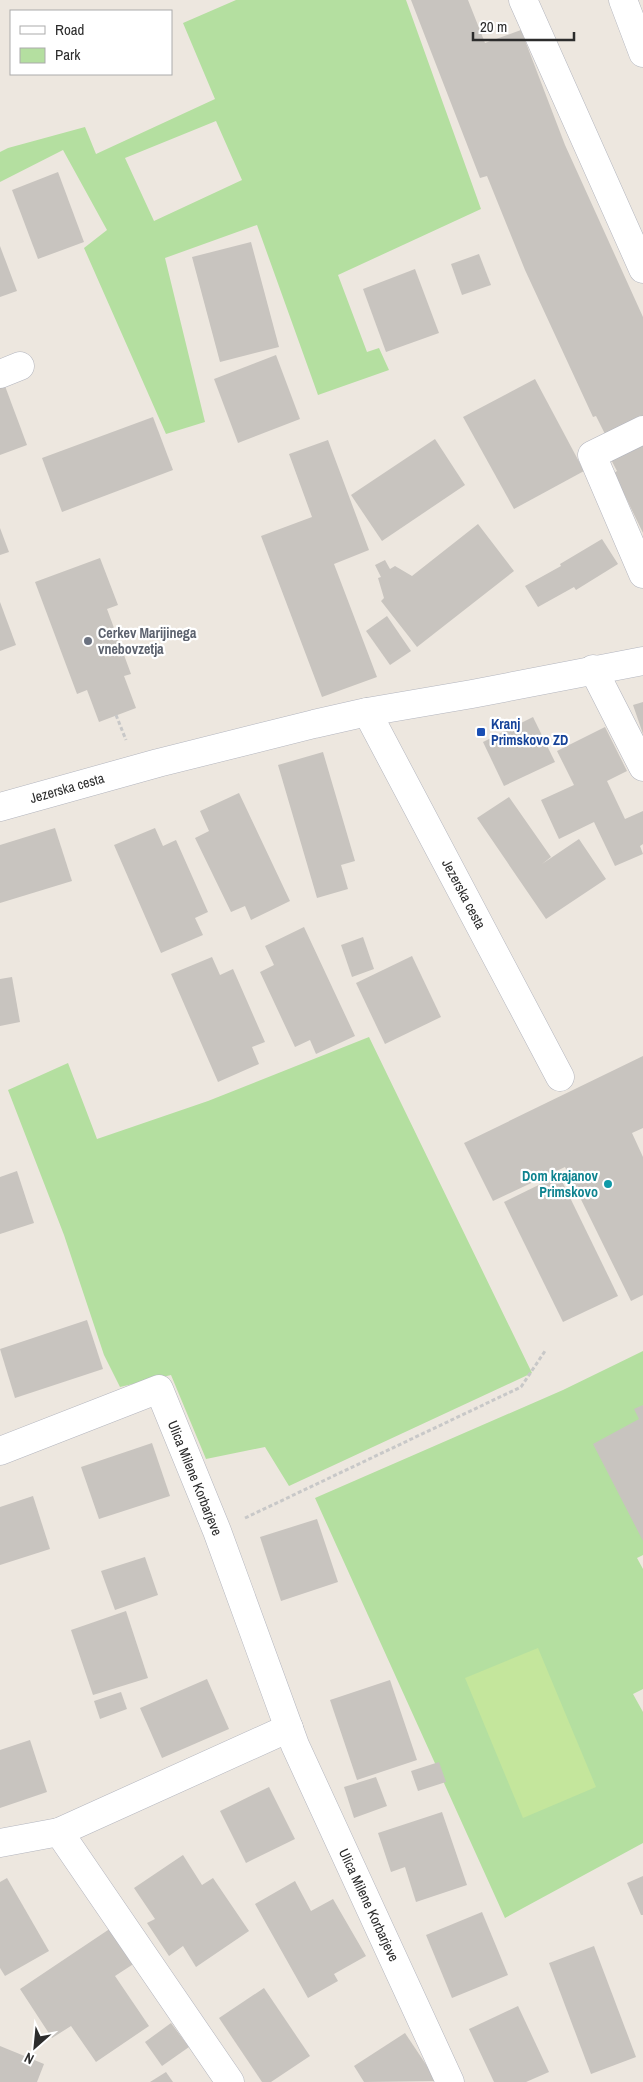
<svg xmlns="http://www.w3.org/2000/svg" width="643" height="2082" font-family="'Archivo Narrow',sans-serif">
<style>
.green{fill:#b4dfa0;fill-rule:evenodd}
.pitch{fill:#c4e69c}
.building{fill:#c8c4bf}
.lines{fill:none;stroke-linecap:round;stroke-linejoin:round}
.minor-casing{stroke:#b3b5be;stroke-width:29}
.path{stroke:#c8c8c8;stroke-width:3;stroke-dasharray:4 2.5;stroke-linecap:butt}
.minor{stroke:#fff;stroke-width:28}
.worship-dot{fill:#6b7280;stroke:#fff;stroke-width:2}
.transit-dot{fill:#1a4fb4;stroke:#fff;stroke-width:2}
.culture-dot{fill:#0f9aa8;stroke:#fff;stroke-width:2}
.labels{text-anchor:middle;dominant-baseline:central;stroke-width:4.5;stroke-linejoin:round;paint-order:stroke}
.worship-label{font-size:14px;font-weight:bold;fill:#5b616d;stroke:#fff;text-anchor:start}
.transit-label{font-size:14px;font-weight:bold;fill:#164399;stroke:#fff;text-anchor:start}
.street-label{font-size:14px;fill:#2c2c2c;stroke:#fff}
.culture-label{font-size:14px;font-weight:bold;fill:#0d838f;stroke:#fff;text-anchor:end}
</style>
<rect width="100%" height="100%" fill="#ede7df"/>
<g class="green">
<path d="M236,0h170l75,209 -143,66 29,77 12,-4 10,22 -71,25 -61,-170 -92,33 40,164 -39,12 -82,-186 23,-18 -44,-80 -63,32v-30l8,-4 77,-21 11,27 119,-55 -32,-76zM216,121l26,59 -88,41 -29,-63z"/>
<polygon points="369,1037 532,1373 289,1486 265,1447 206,1459 171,1375 120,1387 104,1355 64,1235 8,1090 68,1063 97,1139 208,1101"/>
<polygon points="643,1351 643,1555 637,1558 643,1569 643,1689 633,1694 643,1712 643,1843 505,1918 315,1498 563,1390"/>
</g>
<polygon class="pitch" points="538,1648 596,1787 523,1818 465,1678"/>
<g class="building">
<polygon points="411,0 468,0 485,43 521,30 565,145 643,317 643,419 606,436 596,416 593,417 525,270 487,176 480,178"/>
<polygon points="58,172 84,242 38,259 12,190"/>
<polygon points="251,242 279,347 220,362 192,257"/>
<polygon points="0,246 17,291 0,297"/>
<polygon points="479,254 491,285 462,295 451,264"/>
<polygon points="415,269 439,333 386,352 363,289"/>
<polygon points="276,355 300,419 238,443 214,379"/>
<polygon points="535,379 584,471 514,509 463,417"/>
<polygon points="5,386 27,445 0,455 0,388"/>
<polygon points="153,417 173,470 62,512 42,458"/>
<polygon points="643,434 643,533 614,473 617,471 607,452"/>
<polygon points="435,439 465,485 382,541 351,495"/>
<polygon points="328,440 369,550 334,564 377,677 322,697 261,536 312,517 289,454"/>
<polygon points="478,524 514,571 417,647 381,601 384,598 378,578 381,577 375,565 385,560 390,569 395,566 412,576"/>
<polygon points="0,528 9,552 0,555"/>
<polygon points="602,539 618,564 576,590 574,587 538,607 525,586 561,566 560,564"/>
<polygon points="100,558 118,605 107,609 131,674 124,676 136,708 99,722 87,690 77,694 35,582"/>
<polygon points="0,602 16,645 0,651"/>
<polygon points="387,616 411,651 390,665 366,631"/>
<polygon points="643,702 643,734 633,705"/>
<polygon points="533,717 555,762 504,786 483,742"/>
<polygon points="605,727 627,771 607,781 625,819 643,811 643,844 640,846 643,854 615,866 594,822 559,839 541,800 574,785 557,751"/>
<polygon points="323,752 355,861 341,865 348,889 317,898 278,765"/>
<polygon points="239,793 290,901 251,920 245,906 231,912 195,838 209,831 200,811"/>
<polygon points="509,797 551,857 542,864 579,839 606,879 546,919 477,818"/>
<polygon points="55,828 72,881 0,903 0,845"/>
<polygon points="155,828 163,846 176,840 208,912 195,918 203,935 161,953 114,845"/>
<polygon points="304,927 355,1036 316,1054 310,1040 295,1047 260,972 274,965 265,946"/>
<polygon points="363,937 374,969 352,977 341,945"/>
<polygon points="412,956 441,1017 385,1044 356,983"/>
<polygon points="212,957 220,975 233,969 265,1042 252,1047 259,1064 218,1082 171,974"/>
<polygon points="12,977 20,1022 0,1026 0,979"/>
<polygon points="643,1056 643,1128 632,1133 643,1157 643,1295 631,1301 565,1167 493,1201 464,1143"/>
<polygon points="17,1171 34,1223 0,1234 0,1177"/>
<polygon points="559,1175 618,1296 563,1322 504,1202"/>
<polygon points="87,1320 103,1369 15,1398 0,1349"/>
<polygon points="643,1405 643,1541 593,1444 639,1419 634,1409"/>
<polygon points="152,1443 170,1496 99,1519 81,1467"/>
<polygon points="33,1496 50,1549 0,1565 0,1507"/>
<polygon points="317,1519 338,1582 281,1601 260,1537"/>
<polygon points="145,1557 158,1595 115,1610 101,1571"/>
<polygon points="126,1611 148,1678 93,1695 71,1630"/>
<polygon points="207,1679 229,1729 162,1758 140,1708"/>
<polygon points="390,1680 417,1760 357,1780 330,1700"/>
<polygon points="121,1692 127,1709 100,1719 94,1701"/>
<polygon points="30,1740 47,1792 0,1808 0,1750"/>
<polygon points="439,1762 446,1782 418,1791 411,1771"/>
<polygon points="376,1777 387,1806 354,1818 344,1787"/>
<polygon points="269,1787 295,1839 246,1863 220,1811"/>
<polygon points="442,1812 467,1885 416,1902 405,1867 391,1872 378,1833"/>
<polygon points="183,1855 202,1885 213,1878 249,1931 196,1967 183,1946 169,1956 147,1923 155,1919 134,1888"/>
<polygon points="643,1876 643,1915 641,1915 627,1883"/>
<polygon points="7,1878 49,1951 5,1976 0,1968 0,1882"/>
<polygon points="295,1881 311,1911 333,1899 366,1956 334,1974 338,1981 308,1998 255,1904"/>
<polygon points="482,1912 508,1975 452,1998 426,1935"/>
<polygon points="111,1928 135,1963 115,1976 149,2026 96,2062 71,2026 52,2038 20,1989"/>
<polygon points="594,1946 636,2057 591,2074 549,1963"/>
<polygon points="264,1988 310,2056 271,2082 262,2082 219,2018"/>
<polygon points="518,2006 549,2072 526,2082 494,2082 469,2029"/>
<polygon points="171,2023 189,2047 162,2066 145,2042"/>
<polygon points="405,2033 437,2081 364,2082 354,2066"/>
<polygon points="0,2046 44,2064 37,2082 0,2082"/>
<polygon points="166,2072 173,2082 150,2082"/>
</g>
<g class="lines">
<g class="minor-casing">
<g id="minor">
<polyline points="523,0 643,269"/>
<polyline points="623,0 643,53"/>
<polyline points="0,374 20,366"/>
<polyline points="643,430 592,455 643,574"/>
<polyline points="593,669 643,767"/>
<polyline points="367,712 560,1077"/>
<polyline points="0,807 158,763 314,724 367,712 472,694 643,661"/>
<polyline points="0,1451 159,1389 217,1531 295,1745 450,2082"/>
<polyline points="59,1832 289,1728"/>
<polyline points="0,1843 59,1832 230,2082"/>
</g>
</g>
<g class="path">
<polyline points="116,715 126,740"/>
<polyline points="245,1518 521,1387 545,1351"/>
</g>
<use href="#minor" class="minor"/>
</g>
<circle class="worship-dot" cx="88" cy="641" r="5"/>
<rect class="transit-dot" x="476" y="727" width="10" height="10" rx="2.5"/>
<circle class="culture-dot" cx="608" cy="1184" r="5"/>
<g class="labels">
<g class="worship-label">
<text x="98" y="633">Cerkev Marijinega<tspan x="98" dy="16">vnebovzetja</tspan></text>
</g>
<g class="transit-label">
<text x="491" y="724">Kranj<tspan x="491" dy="16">Primskovo ZD</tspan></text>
</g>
<g class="street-label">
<text transform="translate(67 788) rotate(-16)">Jezerska cesta</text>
<text transform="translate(464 894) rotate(62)">Jezerska cesta</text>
<text transform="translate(195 1478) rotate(68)">Ulica Milene Korbarjeve</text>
<text transform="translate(369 1905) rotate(65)">Ulica Milene Korbarjeve</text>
</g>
<g class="culture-label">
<text x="598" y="1176">Dom krajanov<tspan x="598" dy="16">Primskovo</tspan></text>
</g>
</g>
<rect x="10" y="10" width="162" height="65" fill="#ffffff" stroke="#ababab"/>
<rect x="20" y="26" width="25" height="8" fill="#ffffff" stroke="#ababab"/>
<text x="55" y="35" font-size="15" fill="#2c2c2c">Road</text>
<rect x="20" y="48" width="25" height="15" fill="#b4dfa0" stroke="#ababab"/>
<text x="55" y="60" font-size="15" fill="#2c2c2c">Park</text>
<g transform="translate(35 2047) rotate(207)" stroke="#ffffff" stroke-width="4" paint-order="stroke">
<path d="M0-4L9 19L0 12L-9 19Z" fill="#2c2c2c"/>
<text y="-8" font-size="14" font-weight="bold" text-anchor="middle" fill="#2c2c2c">N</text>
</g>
<path d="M473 32v8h101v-8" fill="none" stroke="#2c2c2c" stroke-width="2.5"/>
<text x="480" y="32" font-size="15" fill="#2c2c2c" stroke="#ffffff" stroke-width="4" paint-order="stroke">20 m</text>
</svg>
